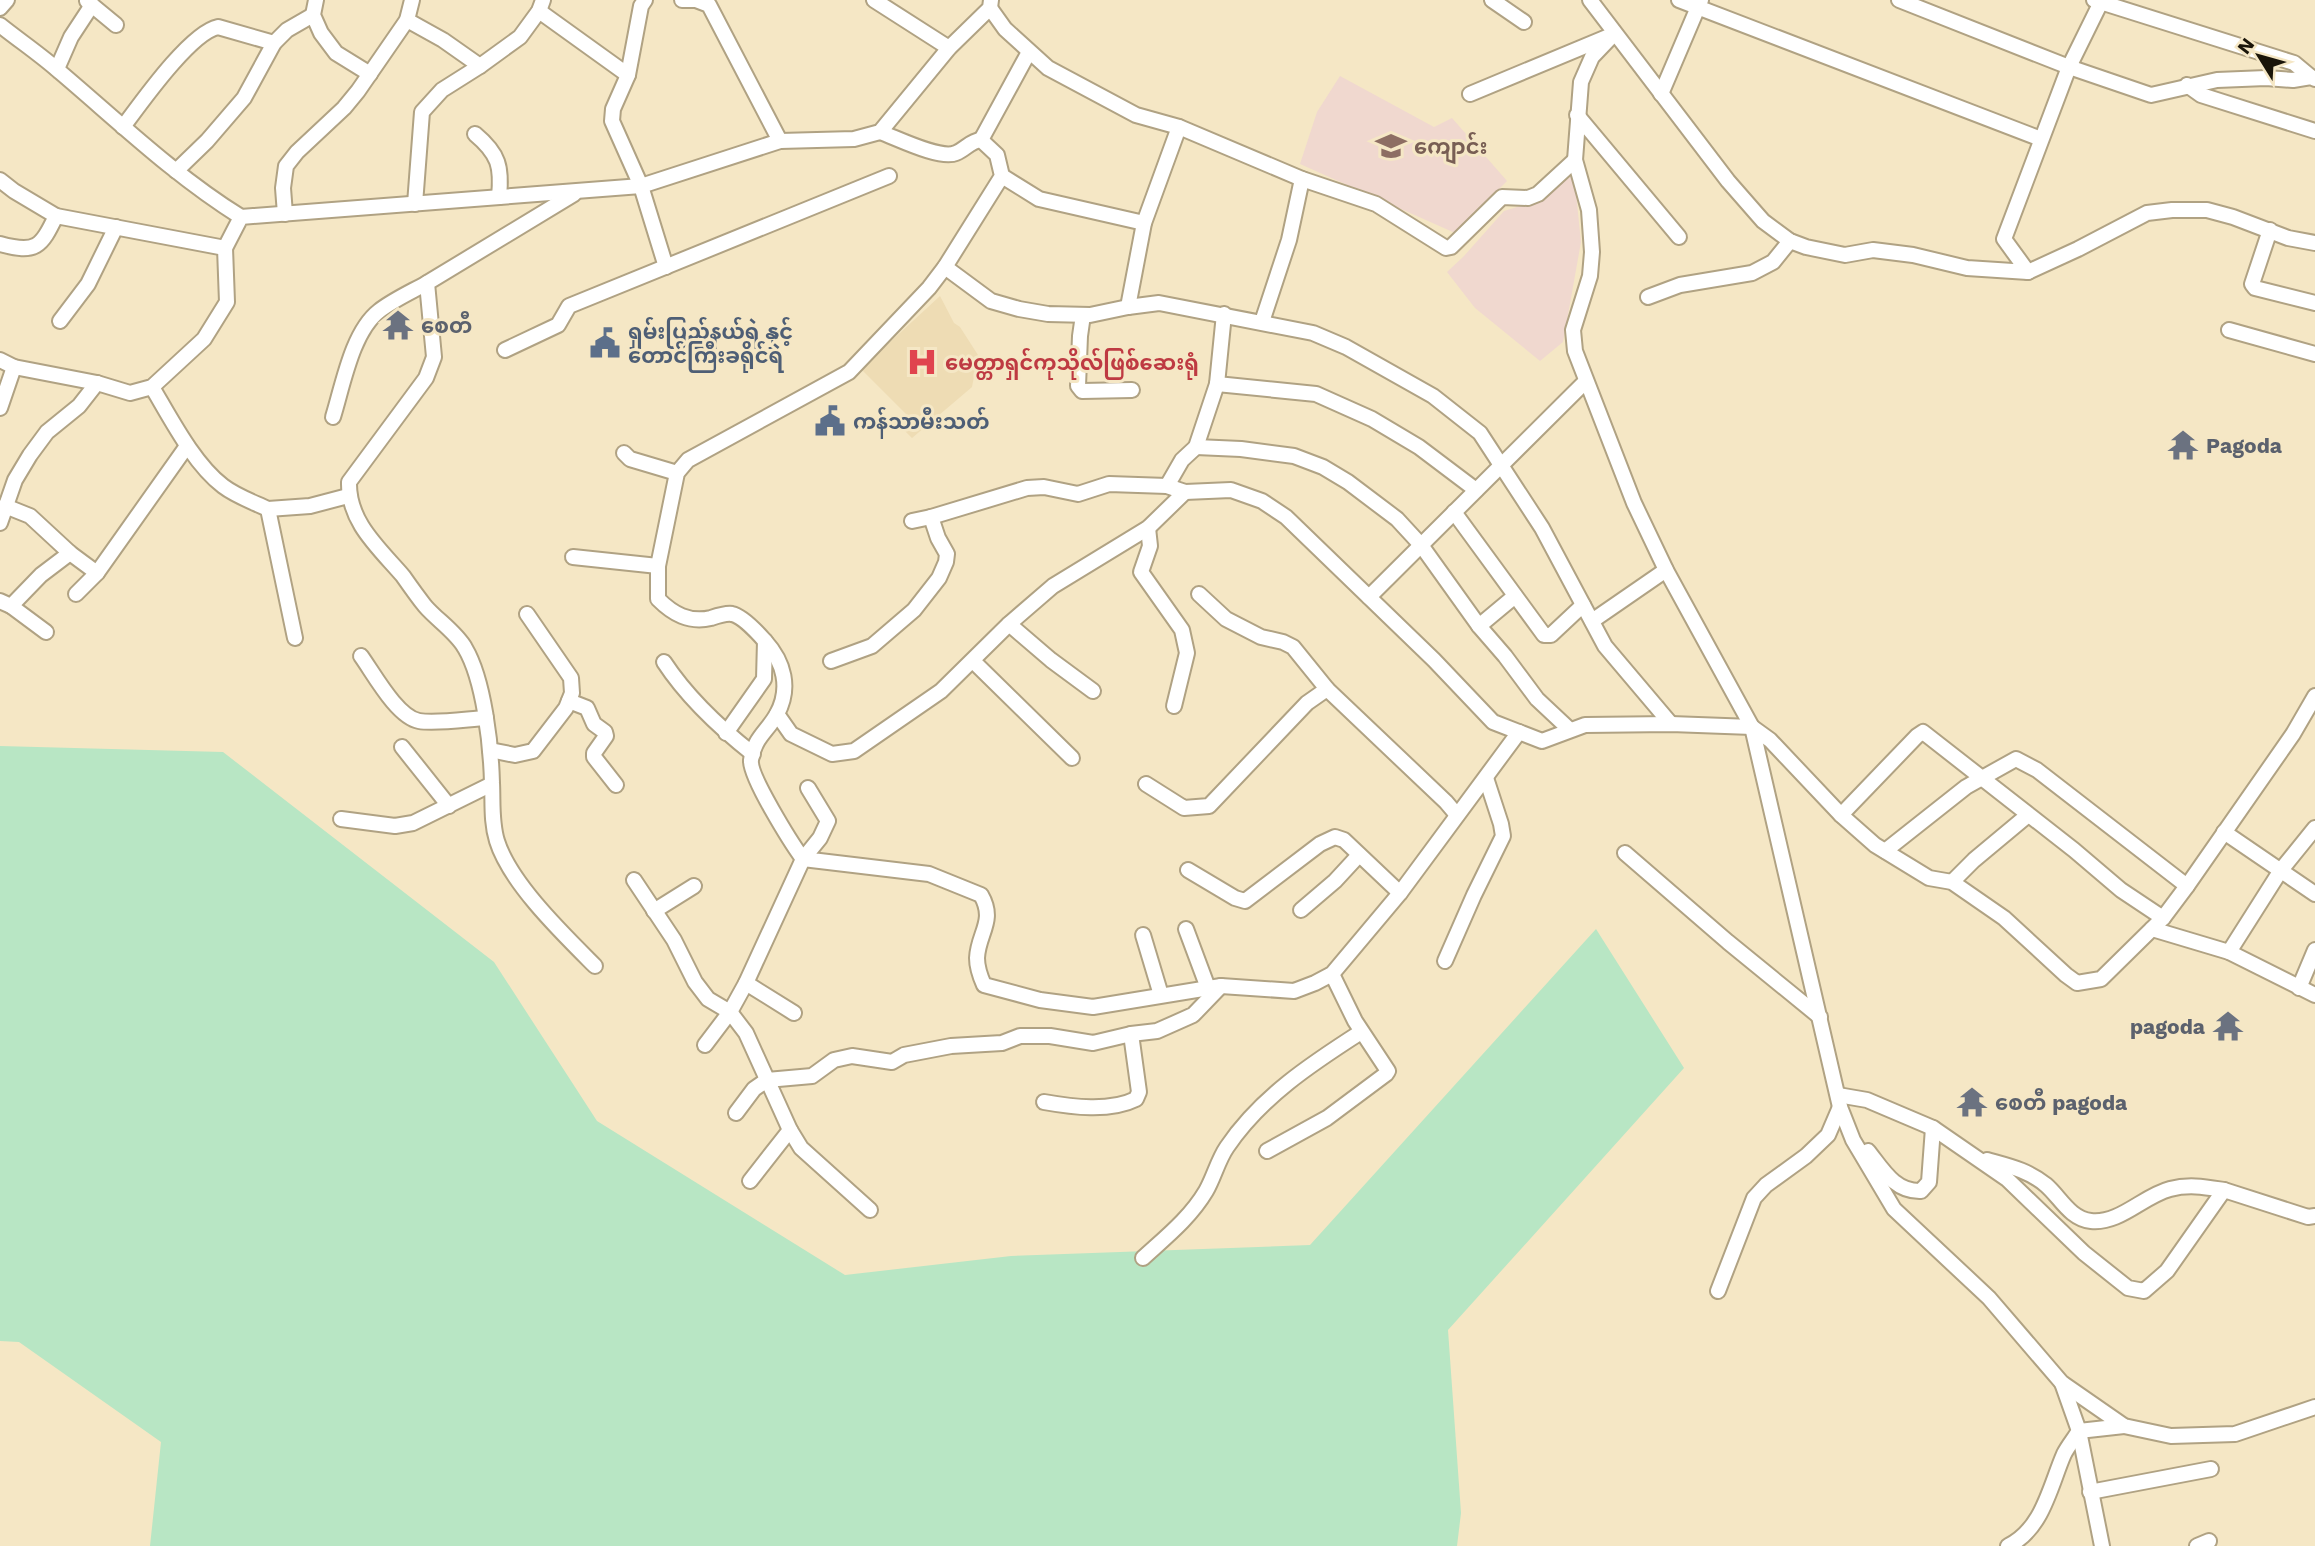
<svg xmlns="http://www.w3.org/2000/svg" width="2315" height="1546" font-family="'Work Sans','Noto Sans Myanmar',sans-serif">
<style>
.built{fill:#eedcb4}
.education{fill:#f0d8cf}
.green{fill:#b8e6c4}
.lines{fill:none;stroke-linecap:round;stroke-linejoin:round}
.minor-casing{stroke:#b0a283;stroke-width:18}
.minor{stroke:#fff;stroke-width:14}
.labels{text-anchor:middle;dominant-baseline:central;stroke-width:6;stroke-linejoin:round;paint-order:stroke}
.education-label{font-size:21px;font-weight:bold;fill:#785e54;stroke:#f5e7c5;text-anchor:start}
.worship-label{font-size:21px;font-weight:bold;fill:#5b616d;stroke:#f5e7c5;text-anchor:start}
.service-label{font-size:21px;font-weight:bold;fill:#4e5e75;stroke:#f5e7c5;text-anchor:start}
.health-label{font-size:21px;font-weight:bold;fill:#be3a42;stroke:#f5e7c5;text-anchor:start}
</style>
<rect width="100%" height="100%" fill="#f5e7c5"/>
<polygon class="built" points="940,296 954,323 960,327 978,355 972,387 912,438 897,423 906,414 861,369"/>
<g class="education">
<polygon points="1340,76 1434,127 1452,118 1507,181 1455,233 1300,164 1317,112"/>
<polygon points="1574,174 1581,242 1571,298 1563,342 1540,361 1475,308 1447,272 1464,256 1504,211 1540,200"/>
</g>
<polygon class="green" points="0,746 223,752 494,962 597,1121 845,1275 1011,1256 1310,1245 1596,929 1684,1068 1448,1330 1461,1513 1457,1546 150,1546 161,1442 19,1342 0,1341"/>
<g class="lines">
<g class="minor-casing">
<g id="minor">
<polyline points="316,0 313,15 321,33 336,53 370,74"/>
<polyline points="645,0 641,6 628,75 613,109 612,121 641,186 666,267"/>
<polyline points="682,0 696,0 709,5 780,141"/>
<polyline points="874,0 949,48"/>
<polyline points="1492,0 1524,22"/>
<polyline points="1590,0 1728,181 1763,221 1790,241 1806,247 1845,255 1873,250 1913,255 1967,268 2028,272 2078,249 2147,213 2172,210 2207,210 2233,217 2288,238 2315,243"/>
<polyline points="1679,0 2041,139"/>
<polyline points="1899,0 2069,67 2151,95 2217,80 2266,78 2293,80 2311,77 2315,79"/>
<polyline points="2094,0 2294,63 2311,77"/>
<polyline points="87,1 116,25"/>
<polyline points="0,8 7,0"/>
<polyline points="990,8 1005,29 1048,68 1136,115 1179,127 1302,179 1376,204 1446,248 1451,247 1502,197 1528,198 1538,194 1575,160"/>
<polyline points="539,11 628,75"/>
<polyline points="407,20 443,40 480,66"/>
<path d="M0,25c20,16 41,30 60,47 59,50 115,104 181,145"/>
<polyline points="1614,34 1592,57 1581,82 1575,160 1589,210 1592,252 1590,276 1573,330 1575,351 1634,503 1666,570 1752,727 1840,1107 1853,1140 1894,1209 1989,1298 2062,1383 2124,1426 2171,1436 2235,1434 2315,1407"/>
<polyline points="57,69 71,37 92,5"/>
<polyline points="2187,85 2201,95 2315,131"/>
<polyline points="1470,94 1607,37"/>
<polyline points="1661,94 1701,0"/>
<polyline points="1577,115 1679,237"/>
<path d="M123,127c18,-24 67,-94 95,-100l56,16"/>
<path d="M475,134c24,20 27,33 24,63"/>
<polyline points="981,140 1029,52"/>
<polyline points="176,171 207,141 244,98 274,43 287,30 313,15"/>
<polyline points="1002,176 1039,199 1144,223"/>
<polyline points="0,180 14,191 56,216"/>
<path d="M574,194l-147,89 7,74 -8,21 -77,104c-1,40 30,66 54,94 7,10 14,20 22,30 12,14 31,26 40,42 19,32 26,97 27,135 1,19 -1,39 5,58 13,42 66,93 98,125"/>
<polyline points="415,204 422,112 442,90 480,66 520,37 539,11 543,0"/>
<polyline points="285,214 283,188 286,166 297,152 344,108 358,91 407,20 412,0"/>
<polyline points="2270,230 2252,284 2255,288 2315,303"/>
<path d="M0,244c36,10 41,3 56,-28l169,32 16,-31 400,-31 139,-45 74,-2 26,-7 69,-84 41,-40 1,-8"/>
<polyline points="945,267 991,301 1019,309 1048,314 1090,315 1128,307 1159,303 1313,333 1346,347 1433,396 1480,433 1542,528 1605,646 1671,724"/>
<polyline points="2028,272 2004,239 2069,67 2102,0"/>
<polyline points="1648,297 1680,285 1752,273 1773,262 1790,241"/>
<polyline points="1128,307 1144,223 1179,127"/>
<polyline points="1083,315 1080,336 1078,386 1082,391 1132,390"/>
<polyline points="60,321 88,284 116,227"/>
<polyline points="1262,322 1289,240 1302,179"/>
<polyline points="2229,330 2315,354"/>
<polyline points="505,350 558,325 569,306 889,176"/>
<polyline points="0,360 14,367"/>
<polyline points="1217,384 1316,394 1372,419 1419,447 1476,490"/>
<path d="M152,387c19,32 42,77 71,99 13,10 30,16 45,23l27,129"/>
<polyline points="0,408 14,367 97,383 130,393 152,387 204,339 227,302 225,248"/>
<path d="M333,417c10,-32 19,-85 46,-106 14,-11 32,-19 48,-28"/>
<polyline points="1196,447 1241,449 1294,456 1323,467 1348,482 1397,519 1421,545 1479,626 1505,656 1537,699 1569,729"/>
<polyline points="624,453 630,459 677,473"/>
<polyline points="1167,486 1182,460 1196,447 1217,384 1224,314"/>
<polyline points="5,506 30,516 70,553 97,573"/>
<polyline points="268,509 310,506 348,496"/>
<polyline points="1454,512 1544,635 1551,635 1583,605"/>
<polyline points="912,521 931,517 1027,488 1044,487 1078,494 1109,484 1167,486 1185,492 1231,490 1262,501 1286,517 1434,660 1493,722 1542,741 1585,725 1671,724 1752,727 1770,740 1841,815 1875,845 1929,878 1952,882 2004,918 2066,975 2077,983 2101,979 2163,918 2187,886 2293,734 2315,696"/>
<polyline points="0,523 15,480 30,455 47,432 79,406 97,383"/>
<polyline points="1148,528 1150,546 1141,572 1182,630 1187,653 1174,706"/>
<polyline points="573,557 658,566"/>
<polyline points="76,594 97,573 187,446"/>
<polyline points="1199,594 1226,619 1261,637 1283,642 1293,647 1327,689"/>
<polyline points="1369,597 1586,381"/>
<polyline points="0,601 11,606 41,575 70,553"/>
<polyline points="11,606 46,632"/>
<polyline points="1592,621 1666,570"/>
<polyline points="1009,624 1051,660 1093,691"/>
<polyline points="1479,626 1515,596"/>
<path d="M361,656c13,18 36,61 58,65 17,3 49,-2 67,-3"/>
<polyline points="831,661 872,646 914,610 939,578 946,562 947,554 938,538 931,517"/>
<polyline points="973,661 1072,758"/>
<path d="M664,662c23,35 56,66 89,92"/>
<polyline points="569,701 587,708 594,724 605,732 606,736 594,753 594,757 616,785"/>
<polyline points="777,714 791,734 832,754 854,751 941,691 1009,624 1053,586 1148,528 1185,492"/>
<polyline points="726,733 764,679 765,641"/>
<polyline points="402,747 449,806"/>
<polyline points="490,750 515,755 533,751 566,708 572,693 571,678 527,614"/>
<polyline points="1146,784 1184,808 1209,806 1307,703 1327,689 1446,802 1457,815"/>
<path d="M808,788l20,33 -8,17 -17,21 126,15 52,21c15,26 -3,38 -4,63 0,10 3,18 7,27l56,15 53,7 128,-21 73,5 21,-8 17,-9 68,-81 119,-161"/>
<polyline points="1841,815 1917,736 1923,732 2074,850 2121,890 2163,918"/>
<polyline points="341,819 395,826 413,823 492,784"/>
<polyline points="2224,832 2315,894"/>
<polyline points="1885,851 1966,787 2016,759 2037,770 2187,886"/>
<polyline points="1625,853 1728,942 1820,1017"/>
<polyline points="1188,870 1235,898 1245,901 1320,844 1335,837 1344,840 1400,893"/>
<polyline points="634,880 674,940 695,982 708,999 730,1012 746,1033 790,1130 801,1148 870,1210"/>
<polyline points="1952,882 1974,860 2028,815"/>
<polyline points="1301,910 1335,881 1359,855"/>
<polyline points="654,911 694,886"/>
<polyline points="1186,929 1208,988"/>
<polyline points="2152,929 2229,952 2315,995"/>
<polyline points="1143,935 1161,995"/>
<polyline points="2229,952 2281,870 2315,828"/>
<polyline points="1445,961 1474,895 1503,836 1501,824 1486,778"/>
<polyline points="746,983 794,1013"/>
<polyline points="2299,988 2315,950"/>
<path d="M705,1045l25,-33 16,-29 57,-124c-11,-15 -54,-83 -52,-99 3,-22 16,-28 26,-46 14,-26 7,-52 -12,-73 -7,-8 -23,-25 -33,-27 -6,-1 -15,2 -21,4 -22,5 -38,-4 -53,-19v-33l19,-93 11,-13 161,-88 80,-84 16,-21 57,-91 -5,-21 -16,-15c-11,1 -15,9 -25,13 -16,7 -59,-15 -76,-21"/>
<polyline points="1838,1095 1867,1100 1933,1128 2007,1179 2084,1253 2128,1288 2144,1291 2167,1271 2224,1190 2308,1217 2315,1216"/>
<path d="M1044,1102c28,5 66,10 92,-3l3,-7 -8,-58"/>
<polyline points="736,1113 754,1089 767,1080 812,1076 834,1060 852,1056 892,1062 904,1055 951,1046 1002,1043 1020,1036 1050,1036 1093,1043 1131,1034 1157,1031 1193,1015 1221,986"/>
<polyline points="1267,1151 1327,1118 1386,1074 1388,1071 1355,1021 1332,974"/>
<path d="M1868,1151c15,19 27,41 53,40l8,-9 4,-54"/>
<path d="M1987,1160c21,6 41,10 59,25 14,12 24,34 45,36 29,3 52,-25 79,-32 19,-5 35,-2 54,1"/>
<polyline points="750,1181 790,1130"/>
<path d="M1143,1258c23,-21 47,-40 63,-67 8,-14 12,-31 21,-44 34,-50 84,-83 134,-115"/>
<polyline points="1718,1291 1754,1198 1766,1185 1806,1156 1828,1135 1840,1107"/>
<polyline points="2062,1383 2079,1431 2102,1546"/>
<polyline points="2090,1492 2211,1469"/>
<path d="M2008,1546c35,-17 42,-60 56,-92 4,-8 10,-15 15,-23l45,-5"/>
<polyline points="2197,1546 2209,1541"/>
</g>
</g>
<use href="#minor" class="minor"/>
</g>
<defs>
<g id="school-bare" transform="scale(2.415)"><path d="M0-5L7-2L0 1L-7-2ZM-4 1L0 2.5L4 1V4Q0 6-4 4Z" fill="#8d6e63" stroke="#f5e7c5" stroke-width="2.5" paint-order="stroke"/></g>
<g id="temple-bare" transform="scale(2.415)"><path d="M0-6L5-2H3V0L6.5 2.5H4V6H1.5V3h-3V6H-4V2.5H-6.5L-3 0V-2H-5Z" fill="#6b7280" stroke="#f5e7c5" stroke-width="2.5" paint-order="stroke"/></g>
<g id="civic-bare" transform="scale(2.415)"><path d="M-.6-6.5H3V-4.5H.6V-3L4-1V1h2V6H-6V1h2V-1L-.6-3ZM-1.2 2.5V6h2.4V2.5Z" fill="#5c6f8a" stroke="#f5e7c5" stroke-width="2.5" paint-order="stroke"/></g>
<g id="hospital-bare" transform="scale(2.415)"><path d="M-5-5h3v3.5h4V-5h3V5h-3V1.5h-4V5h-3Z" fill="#e0444e" stroke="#f5e7c5" stroke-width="2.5" paint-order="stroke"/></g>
</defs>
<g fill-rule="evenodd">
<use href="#school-bare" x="1391" y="146"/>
<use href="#temple-bare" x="398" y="325"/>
<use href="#civic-bare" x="605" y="343"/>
<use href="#hospital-bare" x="922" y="362"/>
<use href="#civic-bare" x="830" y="421"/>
<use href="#temple-bare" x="2183" y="445"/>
<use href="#temple-bare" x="2228" y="1026"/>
<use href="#temple-bare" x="1972" y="1102"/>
</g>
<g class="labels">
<g class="education-label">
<text x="1414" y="146">ကျောင်း</text>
</g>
<g class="worship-label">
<text x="421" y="325">စေတီ</text>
<text x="2206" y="445">Pagoda</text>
<text x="2205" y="1026" text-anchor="end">pagoda</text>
<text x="1995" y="1102">စေတီ pagoda</text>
</g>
<g class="service-label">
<text x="628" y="331">ရှမ်းပြည်နယ်ရဲ နှင့်<tspan x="628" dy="24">တောင်ကြီးခရိုင်ရဲ</tspan></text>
<text x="853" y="421">ကန်သာမီးသတ်</text>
</g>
<g class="health-label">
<text x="945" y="362">မေတ္တာရှင်ကုသိုလ်ဖြစ်ဆေးရုံ</text>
</g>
</g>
<g transform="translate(2259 56) rotate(307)" stroke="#f5e7c5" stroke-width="5" paint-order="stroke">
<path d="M0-5L12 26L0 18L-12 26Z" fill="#1a1509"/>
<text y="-10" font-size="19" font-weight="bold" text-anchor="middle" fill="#1a1509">N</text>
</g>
</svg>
